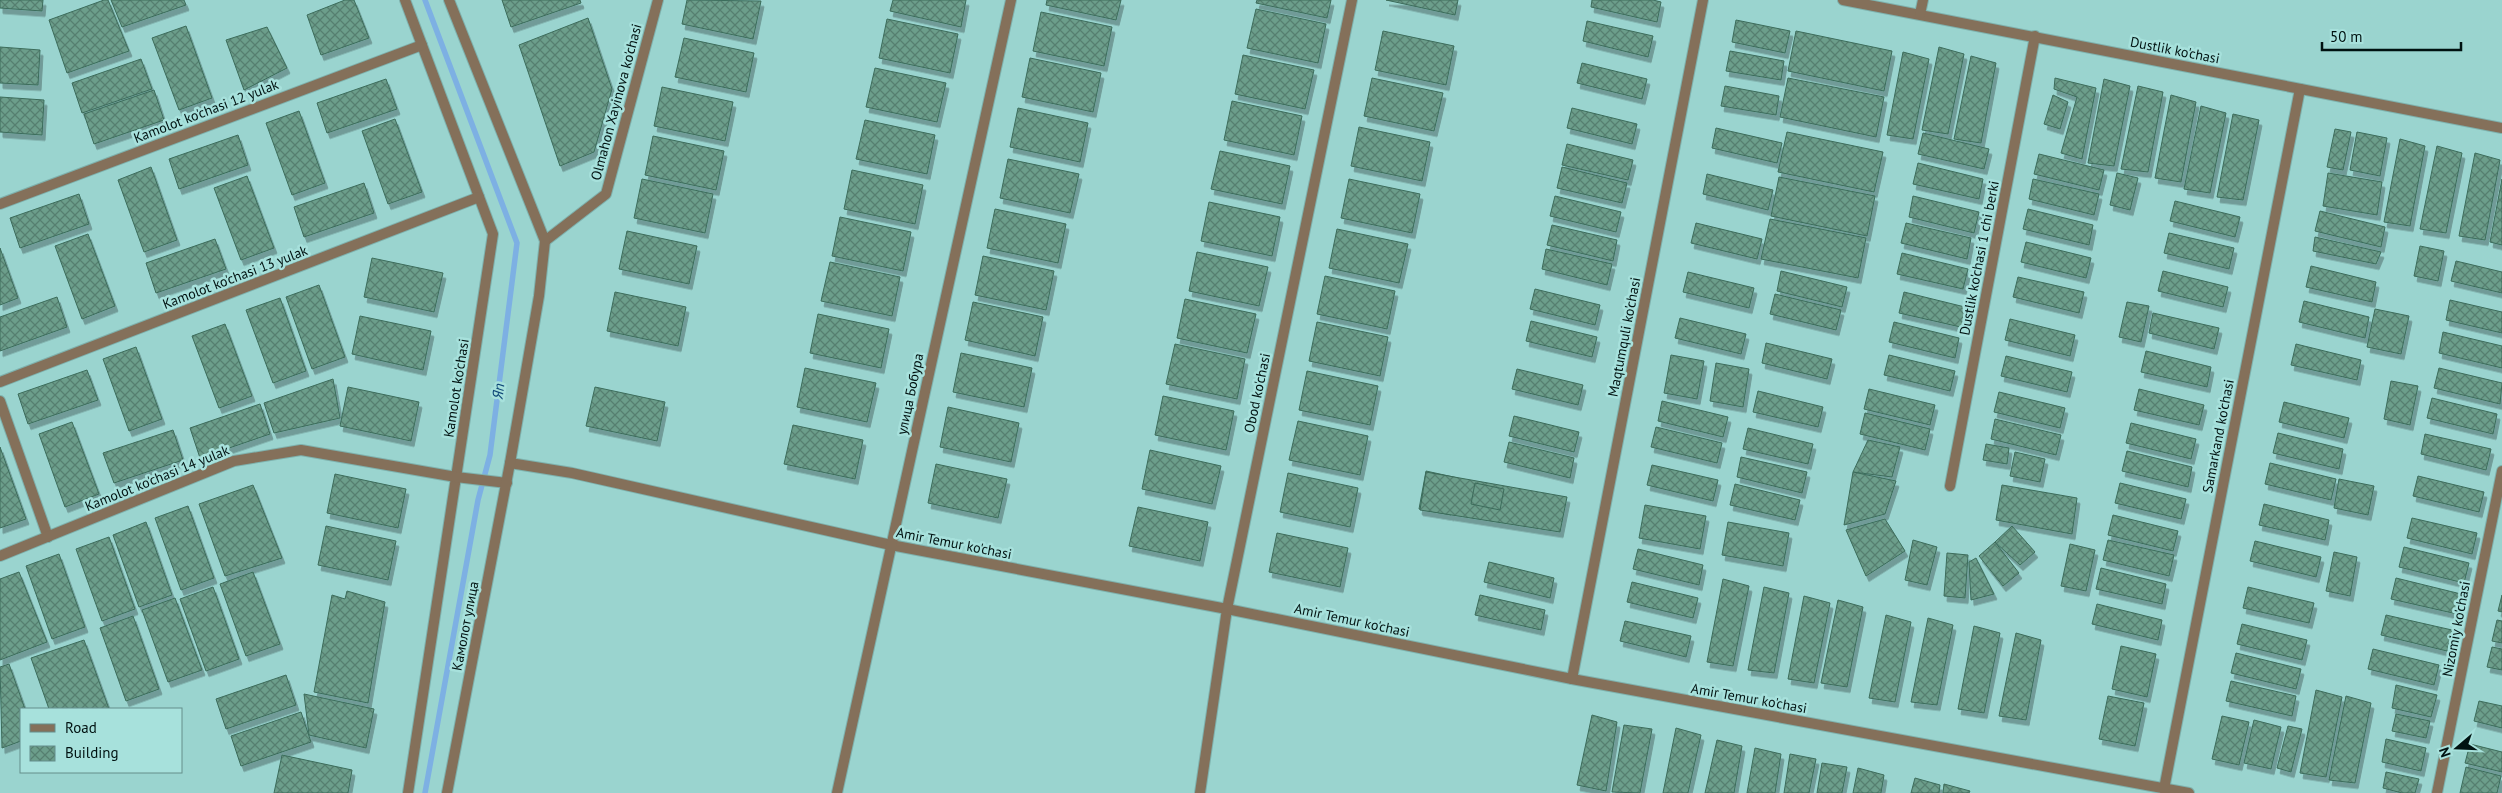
<svg xmlns="http://www.w3.org/2000/svg" width="2502" height="793" font-family="'PT Sans',sans-serif">
<style>
.lines{fill:none;stroke-linecap:round;stroke-linejoin:round}
.stream{stroke:#7db0e3;stroke-width:5.5}
.building{fill:url(#building-cross-hatch);stroke:#3c6c5b;filter:url(#shadow)}
.minor-casing{stroke:#7eb1ad;stroke-width:12}
.minor{stroke:#84705a;stroke-width:10}
.labels{text-anchor:middle;dominant-baseline:central;stroke-width:5;stroke-linejoin:round;paint-order:stroke}
.street-label{font-size:14px;fill:#001211;stroke:#a7e1dc}
.water-label{font-size:15px;font-style:italic;fill:#104877;stroke:#a7e1dc}
</style>
<defs>
<pattern id="building-cross-hatch" width="8" height="8" patternUnits="userSpaceOnUse" patternTransform="scale(1.25)"><rect width="8" height="8" fill="#6c9e8b"/><path d="M0 0l8 8M0 8l8-8" fill="none" stroke="#567f70"/></pattern>
<filter id="shadow"><feDropShadow dx="3" dy="5.5" stdDeviation="0" flood-color="#0004"/></filter>
</defs>
<rect width="100%" height="100%" fill="#9ad4cf"/>
<g class="lines">
<polyline class="stream" points="425,0 517,243 490,455 478,500 425,793"/>
</g>
<g class="building">
<polygon points="0,0 43,0 42,11 0,8"/>
<polygon points="104,0 108,0 129,51 67,73 49,20"/>
<polygon points="111,0 184,0 186,5 122,27"/>
<polygon points="345,0 354,0 369,38 321,55 307,15"/>
<polygon points="502,0 580,0 581,3 511,27"/>
<polygon points="687,0 761,1 753,39 682,24"/>
<polygon points="893,0 966,0 961,27 890,11"/>
<polygon points="1047,0 1121,0 1116,20 1046,5"/>
<polygon points="1257,0 1331,0 1327,18 1256,3"/>
<polygon points="1386,0 1458,0 1455,15"/>
<polygon points="1592,0 1653,0 1661,2 1657,22 1591,7"/>
<polygon points="1256,9 1326,24 1318,63 1247,48"/>
<polygon points="1041,12 1112,27 1104,66 1033,51"/>
<polygon points="588,18 612,89 594,152 560,166 519,45"/>
<polygon points="887,19 958,34 950,73 879,58"/>
<polygon points="1736,20 1790,31 1785,53 1732,42"/>
<polygon points="1587,21 1653,36 1648,57 1583,41"/>
<polygon points="186,26 212,98 179,110 152,38"/>
<polygon points="267,27 287,68 244,90 226,40"/>
<polygon points="1383,31 1454,46 1446,85 1375,70"/>
<polygon points="1796,31 1892,51 1884,91 1788,71"/>
<polygon points="684,38 754,53 746,92 675,77"/>
<polygon points="0,47 40,50 38,85 0,83"/>
<polygon points="1939,47 1964,54 1948,134 1922,130"/>
<polygon points="1730,51 1784,61 1781,80 1726,71"/>
<polygon points="1903,52 1929,59 1913,139 1887,135"/>
<polygon points="1243,55 1314,70 1305,109 1235,94"/>
<polygon points="1971,56 1996,63 1981,143 1954,139"/>
<polygon points="1030,58 1101,73 1093,112 1022,97"/>
<polygon points="141,59 152,89 82,113 72,83"/>
<polygon points="1582,63 1647,79 1642,99 1577,83"/>
<polygon points="875,68 946,83 937,122 866,107"/>
<polygon points="1372,78 1443,93 1434,131 1364,116"/>
<polygon points="1788,78 1884,97 1876,137 1780,117"/>
<polygon points="2055,78 2096,88 2082,159 2061,153 2077,97 2054,89"/>
<polygon points="386,79 397,109 327,133 317,103"/>
<polygon points="2104,79 2130,86 2114,166 2088,163"/>
<polygon points="1725,86 1779,96 1776,115 1721,106"/>
<polygon points="2138,86 2163,92 2148,172 2121,169"/>
<polygon points="662,87 733,102 725,141 654,126"/>
<polygon points="154,90 164,120 94,144 84,114"/>
<polygon points="2053,95 2068,102 2060,129 2044,124"/>
<polygon points="2171,95 2196,102 2181,182 2155,178"/>
<polygon points="0,97 44,100 42,135 0,132"/>
<polygon points="1232,101 1302,116 1294,155 1224,140"/>
<polygon points="2201,106 2226,113 2210,193 2184,189"/>
<polygon points="1018,108 1088,123 1080,162 1010,147"/>
<polygon points="1572,108 1637,124 1632,144 1567,128"/>
<polygon points="299,111 325,183 292,195 266,123"/>
<polygon points="2233,114 2259,120 2243,200 2217,197"/>
<polygon points="395,119 422,192 388,204 362,131"/>
<polygon points="865,120 935,135 927,174 856,159"/>
<polygon points="1359,127 1430,142 1422,181 1351,166"/>
<polygon points="1716,128 1782,143 1777,163 1712,148"/>
<polygon points="2335,129 2351,132 2343,170 2327,167"/>
<polygon points="1787,132 1883,152 1874,192 1778,172"/>
<polygon points="2357,132 2387,138 2380,176 2350,170"/>
<polygon points="1923,133 1989,149 1984,169 1918,154"/>
<polygon points="238,135 248,165 179,189 169,159"/>
<polygon points="653,136 724,151 716,190 645,175"/>
<polygon points="2400,139 2425,146 2410,226 2384,222"/>
<polygon points="1567,144 1633,160 1628,180 1562,165"/>
<polygon points="2437,146 2462,153 2446,233 2420,229"/>
<polygon points="1220,151 1290,166 1282,204 1211,189"/>
<polygon points="2475,153 2500,160 2485,240 2459,236"/>
<polygon points="2039,154 2104,170 2099,190 2034,174"/>
<polygon points="1008,159 1079,174 1070,213 1000,198"/>
<polygon points="1918,163 1983,179 1979,199 1913,184"/>
<polygon points="151,167 177,240 144,252 118,180"/>
<polygon points="1562,167 1627,183 1622,203 1557,188"/>
<polygon points="852,170 923,185 915,224 844,209"/>
<polygon points="2117,173 2138,178 2130,210 2110,205"/>
<polygon points="2328,173 2382,182 2377,215 2323,206"/>
<polygon points="1707,174 1773,190 1768,210 1703,194"/>
<polygon points="247,176 274,248 241,260 214,188"/>
<polygon points="1779,177 1875,196 1867,236 1771,216"/>
<polygon points="642,179 713,194 705,233 634,218"/>
<polygon points="1349,179 1420,194 1412,233 1341,218"/>
<polygon points="2033,179 2099,194 2094,215 2029,199"/>
<polygon points="2502,179 2502,245 2490,242"/>
<polygon points="364,183 374,213 304,237 294,207"/>
<polygon points="79,194 89,224 20,248 10,218"/>
<polygon points="1555,196 1621,212 1616,232 1550,216"/>
<polygon points="1913,196 1979,212 1974,233 1909,217"/>
<polygon points="2175,201 2240,217 2235,237 2170,221"/>
<polygon points="1209,202 1280,217 1272,256 1201,241"/>
<polygon points="995,209 1066,224 1058,263 987,248"/>
<polygon points="2028,209 2093,225 2089,245 2023,229"/>
<polygon points="2320,211 2385,227 2381,247 2315,231"/>
<polygon points="840,217 911,232 903,271 832,256"/>
<polygon points="1770,219 1866,238 1858,278 1761,259"/>
<polygon points="1696,223 1762,239 1757,259 1691,243"/>
<polygon points="1906,223 1971,238 1967,259 1901,243"/>
<polygon points="1552,225 1617,240 1613,261 1547,245"/>
<polygon points="1337,229 1408,244 1399,283 1329,268"/>
<polygon points="627,231 697,246 689,284 619,269"/>
<polygon points="2169,233 2234,248 2229,269 2164,253"/>
<polygon points="88,234 115,306 82,319 55,246"/>
<polygon points="2315,237 2381,252 2376,264 2313,251"/>
<polygon points="215,239 226,269 156,293 146,263"/>
<polygon points="2026,242 2091,258 2086,278 2021,262"/>
<polygon points="2420,246 2444,251 2438,281 2414,276"/>
<polygon points="0,248 18,298 0,305"/>
<polygon points="1546,249 1612,264 1607,285 1542,269"/>
<polygon points="1197,252 1268,267 1259,306 1189,291"/>
<polygon points="1902,253 1968,269 1963,289 1897,274"/>
<polygon points="983,256 1054,271 1046,310 975,295"/>
<polygon points="372,258 443,273 434,312 364,297"/>
<polygon points="2456,261 2502,272 2502,293 2451,281"/>
<polygon points="830,262 900,277 892,316 821,301"/>
<polygon points="2311,266 2376,282 2372,302 2306,287"/>
<polygon points="1781,271 1847,287 1842,307 1777,291"/>
<polygon points="2163,271 2228,287 2223,307 2158,291"/>
<polygon points="1688,272 1754,288 1749,308 1683,292"/>
<polygon points="1325,276 1395,291 1387,329 1317,314"/>
<polygon points="2018,277 2084,292 2079,313 2013,297"/>
<polygon points="319,285 345,357 312,369 286,297"/>
<polygon points="1535,289 1600,305 1595,325 1530,309"/>
<polygon points="615,292 686,307 678,346 607,331"/>
<polygon points="1904,292 1969,308 1965,328 1899,313"/>
<polygon points="1775,294 1841,310 1836,330 1770,314"/>
<polygon points="57,297 67,327 0,351 0,317"/>
<polygon points="280,298 306,371 273,383 246,310"/>
<polygon points="1185,299 1256,314 1247,353 1177,338"/>
<polygon points="2450,300 2502,312 2502,333 2446,320"/>
<polygon points="2304,301 2369,317 2365,338 2299,322"/>
<polygon points="973,302 1043,317 1035,356 965,340"/>
<polygon points="2127,302 2149,306 2141,342 2119,337"/>
<polygon points="2375,309 2409,316 2401,354 2367,347"/>
<polygon points="2153,313 2219,328 2214,349 2149,333"/>
<polygon points="818,314 889,329 881,368 810,353"/>
<polygon points="360,316 431,331 423,370 352,354"/>
<polygon points="1680,318 1746,334 1741,354 1675,338"/>
<polygon points="2010,319 2075,335 2070,356 2005,340"/>
<polygon points="1531,321 1597,337 1592,357 1526,341"/>
<polygon points="1317,322 1388,337 1380,376 1309,361"/>
<polygon points="1894,322 1959,338 1955,358 1889,342"/>
<polygon points="225,324 252,396 219,408 192,336"/>
<polygon points="2443,332 2502,346 2502,368 2439,353"/>
<polygon points="1766,343 1832,359 1827,379 1762,363"/>
<polygon points="1175,344 1245,359 1237,399 1166,384"/>
<polygon points="2296,344 2361,360 2357,380 2291,365"/>
<polygon points="136,347 162,419 129,431 103,359"/>
<polygon points="2146,351 2211,367 2207,387 2141,372"/>
<polygon points="961,353 1032,368 1024,407 953,392"/>
<polygon points="1671,355 1704,361 1697,399 1664,393"/>
<polygon points="1889,355 1955,371 1950,391 1884,375"/>
<polygon points="2006,356 2072,372 2067,392 2001,376"/>
<polygon points="1716,363 1749,369 1743,407 1710,401"/>
<polygon points="805,368 876,383 867,422 797,407"/>
<polygon points="2439,368 2502,383 2500,404 2434,388"/>
<polygon points="1517,369 1583,385 1578,405 1512,389"/>
<polygon points="87,370 98,400 28,424 18,394"/>
<polygon points="1307,371 1378,386 1370,425 1299,410"/>
<polygon points="333,379 340,418 274,433 264,403"/>
<polygon points="2391,381 2418,386 2410,425 2384,419"/>
<polygon points="348,387 419,402 411,441 340,426"/>
<polygon points="595,387 665,402 657,441 586,426"/>
<polygon points="1869,389 1935,405 1930,425 1864,409"/>
<polygon points="2139,389 2204,405 2199,425 2134,410"/>
<polygon points="1758,391 1823,407 1818,427 1753,412"/>
<polygon points="1999,392 2065,408 2060,428 1994,412"/>
<polygon points="1163,396 1234,411 1226,450 1155,435"/>
<polygon points="2432,398 2497,414 2493,434 2427,418"/>
<polygon points="1662,401 1728,417 1723,437 1658,421"/>
<polygon points="2284,402 2349,418 2344,438 2279,422"/>
<polygon points="260,404 270,434 200,458 190,428"/>
<polygon points="948,407 1019,423 1011,462 940,447"/>
<polygon points="1865,413 1930,429 1925,450 1860,434"/>
<polygon points="1514,416 1579,432 1574,452 1509,436"/>
<polygon points="1995,419 2061,435 2056,455 1991,439"/>
<polygon points="1298,421 1368,436 1360,475 1289,460"/>
<polygon points="72,422 99,494 65,507 39,434"/>
<polygon points="2131,423 2196,439 2191,459 2126,443"/>
<polygon points="793,425 863,440 855,479 784,464"/>
<polygon points="1656,427 1722,443 1717,463 1651,447"/>
<polygon points="1748,428 1813,444 1808,464 1743,449"/>
<polygon points="173,430 183,460 114,483 103,453"/>
<polygon points="2278,433 2343,449 2339,469 2273,453"/>
<polygon points="2425,434 2491,449 2486,470 2421,454"/>
<polygon points="1868,440 1900,447 1892,477 1853,472"/>
<polygon points="1509,442 1574,458 1570,478 1504,462"/>
<polygon points="1986,444 2009,448 2007,464 1983,460"/>
<polygon points="0,447 26,519 0,528"/>
<polygon points="1150,450 1221,466 1212,504 1142,489"/>
<polygon points="2127,451 2192,467 2188,487 2122,471"/>
<polygon points="2015,452 2045,459 2040,482 2010,476"/>
<polygon points="1741,457 1807,472 1802,493 1737,477"/>
<polygon points="2270,463 2336,479 2331,500 2265,484"/>
<polygon points="936,464 1007,479 998,518 928,503"/>
<polygon points="1652,465 1718,480 1713,501 1647,485"/>
<polygon points="1426,471 1458,478 1451,515 1419,509"/>
<polygon points="1426,472 1567,497 1560,532 1420,510"/>
<polygon points="1853,472 1896,481 1885,514 1844,525"/>
<polygon points="1288,473 1358,488 1350,527 1280,512"/>
<polygon points="335,474 406,489 398,528 327,513"/>
<polygon points="2418,476 2484,492 2479,512 2413,496"/>
<polygon points="2339,479 2374,486 2368,515 2334,508"/>
<polygon points="1475,483 1504,489 1500,510 1471,504"/>
<polygon points="2120,483 2186,499 2181,519 2115,503"/>
<polygon points="1735,484 1800,500 1795,520 1730,505"/>
<polygon points="253,485 282,558 225,576 199,504"/>
<polygon points="2002,485 2077,498 2072,534 1996,520"/>
<polygon points="2264,504 2329,520 2325,540 2259,525"/>
<polygon points="1645,505 1706,516 1700,549 1639,538"/>
<polygon points="188,506 214,578 181,590 155,518"/>
<polygon points="1138,507 1208,522 1200,561 1129,546"/>
<polygon points="2113,515 2178,531 2173,551 2108,535"/>
<polygon points="2412,518 2477,533 2472,554 2407,538"/>
<polygon points="1885,519 1905,551 1866,576 1846,530"/>
<polygon points="146,522 172,595 139,607 113,535"/>
<polygon points="1728,522 1789,533 1783,566 1722,555"/>
<polygon points="326,526 396,541 388,580 318,565"/>
<polygon points="2012,526 2035,552 2020,565 1995,542"/>
<polygon points="1277,533 1348,548 1340,587 1269,572"/>
<polygon points="109,537 135,609 102,621 76,549"/>
<polygon points="1913,540 1937,547 1927,585 1905,580"/>
<polygon points="2108,540 2174,555 2169,576 2103,560"/>
<polygon points="2255,541 2321,557 2316,577 2250,561"/>
<polygon points="1995,542 2019,573 2003,586 1979,556"/>
<polygon points="2070,544 2095,550 2086,591 2061,586"/>
<polygon points="2404,547 2469,563 2464,583 2399,567"/>
<polygon points="1638,549 1703,565 1699,585 1633,569"/>
<polygon points="2334,552 2357,557 2350,596 2326,591"/>
<polygon points="1947,553 1968,555 1965,598 1944,596"/>
<polygon points="59,554 85,627 52,639 26,566"/>
<polygon points="1976,558 1994,594 1971,600 1969,562"/>
<polygon points="1489,562 1554,578 1550,598 1484,582"/>
<polygon points="2101,568 2166,584 2162,604 2096,589"/>
<polygon points="19,572 47,642 0,660 0,579"/>
<polygon points="253,572 280,644 246,656 220,584"/>
<polygon points="2396,578 2461,594 2457,614 2391,599"/>
<polygon points="1723,579 1749,586 1733,666 1707,662"/>
<polygon points="1632,582 1698,598 1693,618 1627,602"/>
<polygon points="213,587 239,659 206,671 180,599"/>
<polygon points="1764,587 1789,593 1774,673 1748,670"/>
<polygon points="2248,587 2314,603 2309,623 2243,608"/>
<polygon points="347,591 385,602 368,703 314,692 332,595 345,599"/>
<polygon points="1480,595 1545,610 1541,630 1475,615"/>
<polygon points="2502,595 2502,612 2498,611"/>
<polygon points="1804,596 1830,603 1814,683 1788,679"/>
<polygon points="175,598 202,670 168,682 142,610"/>
<polygon points="1838,600 1863,607 1847,687 1821,683"/>
<polygon points="2097,604 2162,620 2158,640 2092,624"/>
<polygon points="1886,615 1911,622 1895,702 1869,698"/>
<polygon points="2386,615 2452,630 2447,651 2381,635"/>
<polygon points="133,616 159,689 126,701 100,628"/>
<polygon points="1928,618 1953,625 1937,705 1911,702"/>
<polygon points="2497,620 2502,621 2502,643 2492,641"/>
<polygon points="1625,621 1691,636 1686,657 1620,641"/>
<polygon points="2242,624 2307,640 2302,660 2237,644"/>
<polygon points="1974,626 2000,633 1984,713 1958,709"/>
<polygon points="2016,633 2041,640 2026,720 1999,716"/>
<polygon points="84,640 109,709 49,709 31,658"/>
<polygon points="2121,646 2156,654 2147,697 2112,689"/>
<polygon points="2492,647 2502,649 2502,670 2487,667"/>
<polygon points="2373,649 2439,665 2434,685 2368,669"/>
<polygon points="2236,653 2301,669 2296,689 2231,673"/>
<polygon points="9,664 25,709 21,709 21,741 2,748 0,667"/>
<polygon points="286,675 296,705 226,729 216,699"/>
<polygon points="2231,681 2296,696 2292,716 2226,701"/>
<polygon points="2396,685 2437,695 2431,717 2392,708"/>
<polygon points="2316,690 2342,697 2326,777 2300,773"/>
<polygon points="304,694 374,709 366,748 309,735"/>
<polygon points="2108,696 2144,703 2135,746 2099,739"/>
<polygon points="2346,696 2371,703 2355,783 2329,780"/>
<polygon points="2479,701 2502,706 2502,728 2474,721"/>
<polygon points="301,712 311,742 241,766 231,736"/>
<polygon points="2396,714 2430,721 2426,738 2392,731"/>
<polygon points="1592,715 1617,722 1606,791 1577,785"/>
<polygon points="2222,716 2249,722 2239,765 2212,759"/>
<polygon points="2254,720 2281,727 2271,769 2244,763"/>
<polygon points="1624,725 1652,729 1640,793 1612,792"/>
<polygon points="2288,726 2302,729 2291,772 2277,768"/>
<polygon points="1676,728 1701,735 1688,793 1663,793"/>
<polygon points="2386,739 2426,748 2421,771 2382,762"/>
<polygon points="1717,740 1742,746 1734,793 1705,793"/>
<polygon points="2470,744 2502,752 2502,772 2465,763"/>
<polygon points="1755,748 1781,754 1775,793 1747,793"/>
<polygon points="1790,754 1816,759 1809,793 1784,793"/>
<polygon points="282,755 352,770 348,793 274,793"/>
<polygon points="1822,763 1847,767 1842,793 1817,793"/>
<polygon points="2466,767 2501,776 2497,793 2460,793"/>
<polygon points="1858,768 1884,775 1881,793 1853,793"/>
<polygon points="2386,772 2419,779 2415,793 2402,793 2383,788"/>
<polygon points="1915,778 1940,785 1939,793 1911,793"/>
<polygon points="1944,784 1970,791 1969,793 1943,793"/>
</g>
<g class="lines">
<g class="minor-casing">
<g id="minor">
<polyline points="405,0 493,234 408,793"/>
<polyline points="1843,0 2502,128"/>
<polyline points="1920,14 1923,0"/>
<polyline points="0,204 422,45"/>
<polyline points="545,241 606,194 658,0"/>
<polyline points="0,382 479,197"/>
<polyline points="0,401 48,537"/>
<polyline points="510,463 572,473 891,545 1227,609 1572,679 2189,793"/>
<polyline points="1950,486 2035,36"/>
<polyline points="0,556 234,461 301,450 456,477 507,483"/>
<polyline points="1572,679 1703,0"/>
<polyline points="2164,789 2300,89"/>
<polyline points="447,793 510,463 539,296 545,241 449,0"/>
<polyline points="837,793 1011,0"/>
<polyline points="1200,793 1227,609 1352,0"/>
<polyline points="2437,793 2502,471"/>
</g>
</g>
<use href="#minor" class="minor"/>
</g>
<g class="labels">
<g class="street-label">
<text transform="translate(2175 50) rotate(11)">Dustlik ko'chasi</text>
<text transform="translate(616 102) rotate(-75)">Olmahon Xayinova ko'chasi</text>
<text transform="translate(206 111) rotate(-21)">Kamolot ko'chasi 12 yulak</text>
<text transform="translate(1979 258) rotate(-79)">Dustlik ko'chasi 1 chi berki</text>
<text transform="translate(235 277) rotate(-21)">Kamolot ko'chasi 13 yulak</text>
<text transform="translate(1624 337) rotate(-79)">Maqtumquli ko'chasi</text>
<text transform="translate(456 388) rotate(-81)">Kamolot ko'chasi</text>
<text transform="translate(1257 393) rotate(-78)">Obod ko'chasi</text>
<text transform="translate(910 394) rotate(-78)">улица Бобура</text>
<text transform="translate(2218 436) rotate(-79)">Samarkand ko'chasi</text>
<text transform="translate(157 478) rotate(-22)">Kamolot ko'chasi 14 yulak</text>
<text transform="translate(954 543) rotate(11)">Amir Temur ko'chasi</text>
<text transform="translate(1352 620) rotate(12)">Amir Temur ko'chasi</text>
<text transform="translate(465 626) rotate(-79)">Камолот улица</text>
<text transform="translate(2456 629) rotate(-79)">Nizomiy ko'chasi</text>
<text transform="translate(1749 698) rotate(10)">Amir Temur ko'chasi</text>
</g>
<g class="water-label">
<text transform="translate(498 391) rotate(-83)">Яп</text>
</g>
</g>
<rect x="20" y="708" width="162" height="65" fill="#a7e1dc" stroke="#648e8b"/>
<rect x="30" y="724" width="25" height="8" fill="#84705a" stroke="#648e8b"/>
<text x="65" y="733" font-size="15" fill="#001211">Road</text>
<rect x="30" y="746" width="25" height="15" fill="url(#building-cross-hatch)" stroke="#648e8b"/>
<text x="65" y="758" font-size="15" fill="#001211">Building</text>
<g transform="translate(2457 748) rotate(251)" stroke="#a7e1dc" stroke-width="4" paint-order="stroke">
<path d="M0-4L9 19L0 12L-9 19Z" fill="#001211"/>
<text y="-8" font-size="14" font-weight="bold" text-anchor="middle" fill="#001211">N</text>
</g>
<path d="M2322 42v8h139v-8" fill="none" stroke="#001211" stroke-width="2.5"/>
<text x="2330" y="42" font-size="15" fill="#001211" stroke="#a7e1dc" stroke-width="4" paint-order="stroke">50 m</text>
</svg>
